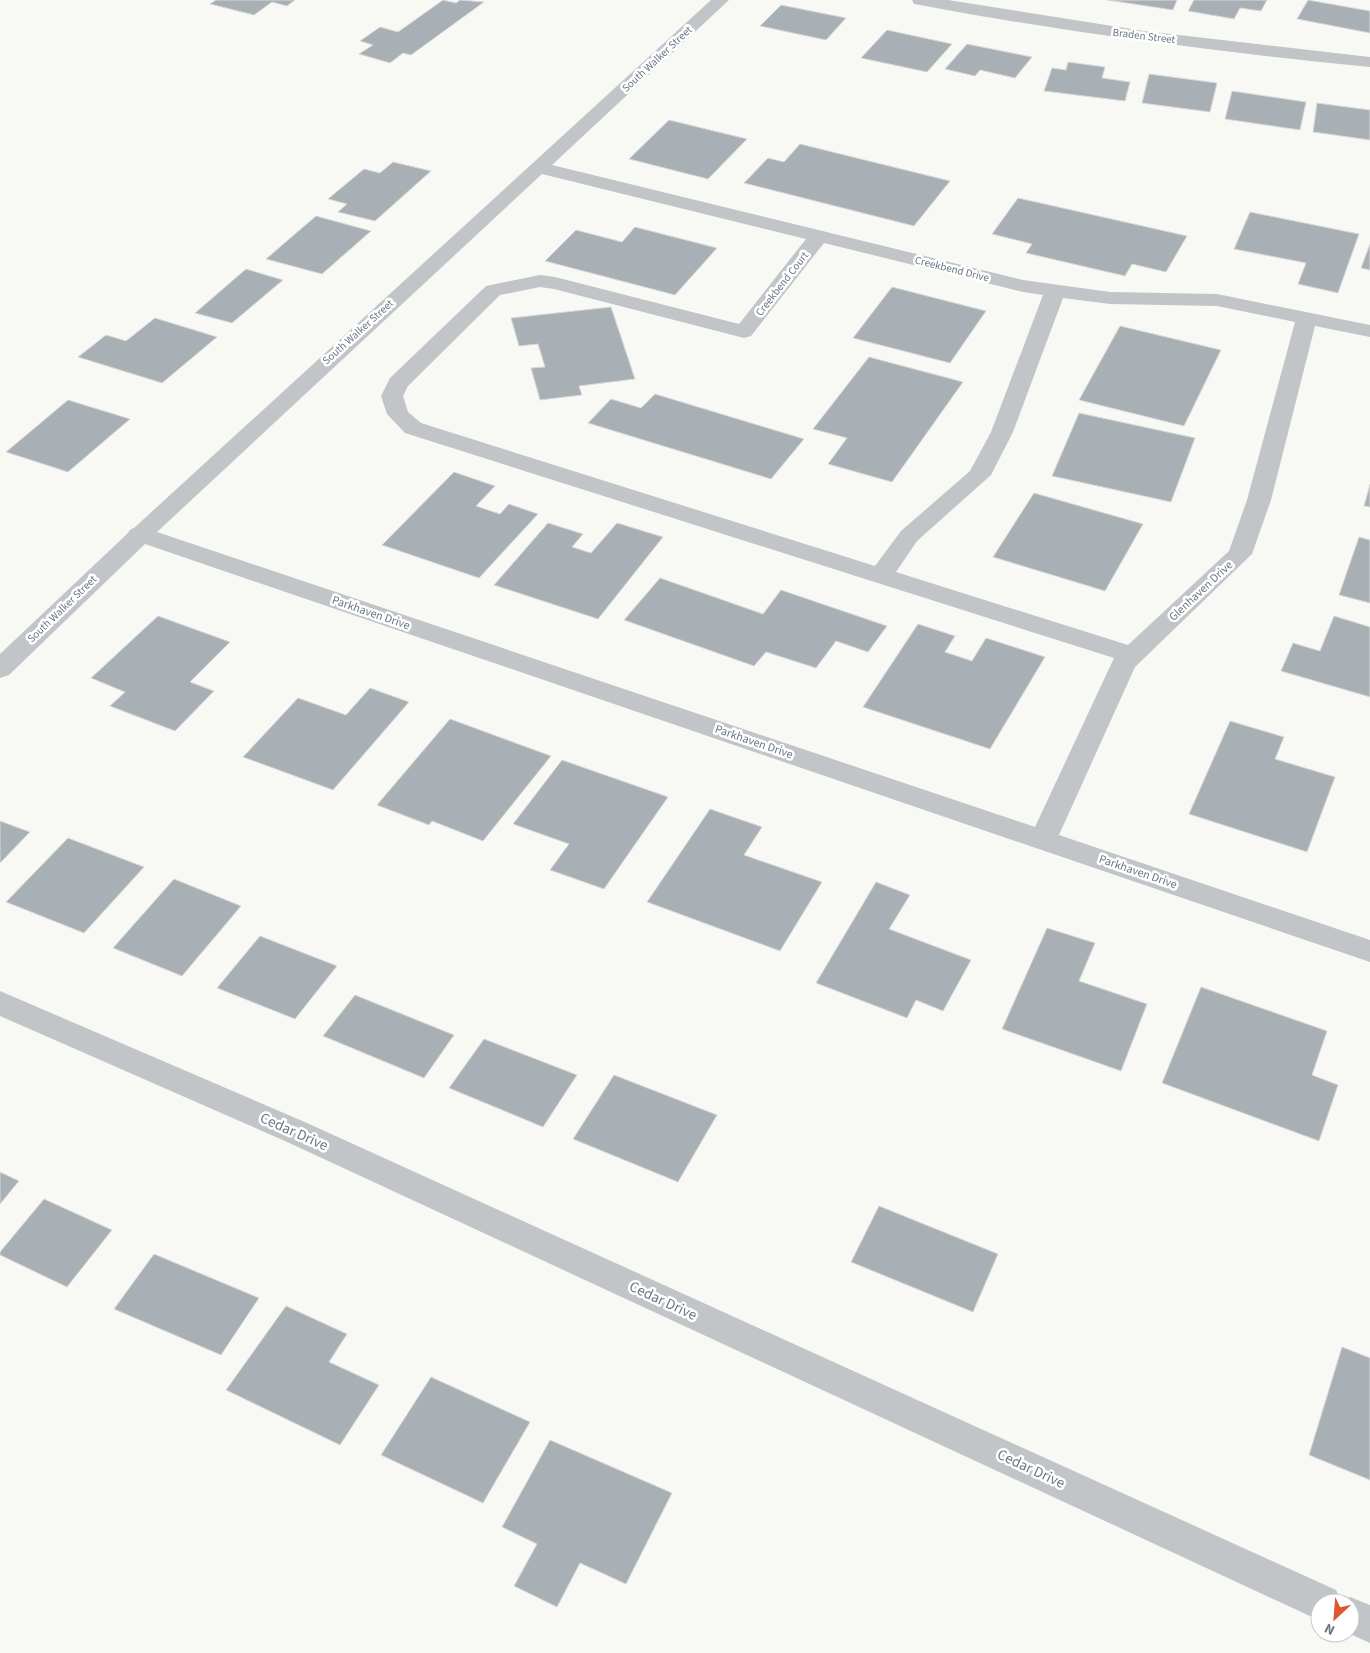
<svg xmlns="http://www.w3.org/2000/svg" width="1370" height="1653" font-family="'Source Sans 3',sans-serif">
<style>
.building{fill:#a8b0b6;stroke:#d9d9d7}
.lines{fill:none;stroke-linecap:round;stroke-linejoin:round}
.minor{fill:#c1c5c8;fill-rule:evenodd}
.labels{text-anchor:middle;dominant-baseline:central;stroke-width:5;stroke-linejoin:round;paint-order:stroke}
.far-street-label{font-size:11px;fill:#687885;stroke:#fff}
.street-label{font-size:12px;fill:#687885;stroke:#fff}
.near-street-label{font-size:15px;fill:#687885;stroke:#fff}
</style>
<rect width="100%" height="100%" fill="#f8f8f5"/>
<g class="building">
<polygon points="216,0 295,0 287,6 272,2 254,15 210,4"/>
<polygon points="443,0 456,3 460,0 484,2 411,55 403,53 390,63 359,54 373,45 360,41 380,27 398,32"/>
<polygon points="1107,0 1177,0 1173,10"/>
<polygon points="1194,0 1267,0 1261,11 1240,8 1234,19 1188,11"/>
<polygon points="1308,0 1370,11 1370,33 1297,19"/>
<polygon points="781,5 846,18 826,40 760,26"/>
<polygon points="887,30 952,44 927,72 861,58"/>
<polygon points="967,44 1032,57 1015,78 980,70 975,76 945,69"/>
<polygon points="1068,62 1105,67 1102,78 1130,82 1125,101 1044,91 1052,68 1066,70"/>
<polygon points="1149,74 1217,83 1210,112 1142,103"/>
<polygon points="1232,91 1306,102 1300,130 1225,119"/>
<polygon points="1317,103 1370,110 1370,140 1313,132"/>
<polygon points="669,120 747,139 708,179 629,159"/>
<polygon points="800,144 950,181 914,226 744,183 768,158 784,162"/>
<polygon points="393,162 431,171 375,221 338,212 347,204 328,199 364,169 380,173"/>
<polygon points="1018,198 1187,236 1166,272 1132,264 1125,276 1026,253 1032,244 992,234"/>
<polygon points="1250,212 1359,234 1338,293 1298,284 1306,263 1234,249"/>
<polygon points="316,216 371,231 322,274 266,259"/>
<polygon points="635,227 717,248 675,295 545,261 576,230 622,242"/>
<polygon points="1370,244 1370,270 1361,268"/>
<polygon points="246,269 283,280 232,323 195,313"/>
<polygon points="892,287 986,311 950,363 853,338"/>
<polygon points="611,307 635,379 579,386 582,395 540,400 531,368 545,367 538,344 519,346 511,318"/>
<polygon points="155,318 217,337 162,383 78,357 106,335 126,341"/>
<polygon points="1120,326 1221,350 1184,426 1079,400"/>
<polygon points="869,357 963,382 892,482 828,464 847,438 813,429"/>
<polygon points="655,394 804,439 771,479 588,423 611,399 641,408"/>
<polygon points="68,400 130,419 68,472 6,452"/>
<polygon points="1079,413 1195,438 1171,502 1052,476"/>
<polygon points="454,472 495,486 476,506 500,514 509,504 538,514 479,578 382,545"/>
<polygon points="1370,484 1370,507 1364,506"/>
<polygon points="1034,493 1143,524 1105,591 993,557"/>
<polygon points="548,523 583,534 572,547 591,553 617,523 663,537 598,619 494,585"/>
<polygon points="1359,537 1370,540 1370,603 1339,595"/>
<polygon points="660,578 763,614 781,590 887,626 868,652 836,641 816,668 766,652 754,666 624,620"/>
<polygon points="158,616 230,642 190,682 214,691 175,731 110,706 125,692 91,678"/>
<polygon points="1334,616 1370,627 1370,697 1281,671 1293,643 1320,651"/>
<polygon points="918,624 955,636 945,652 972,661 986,638 1045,657 990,749 863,707"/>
<polygon points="370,688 409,702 333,790 243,757 298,698 346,715"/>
<polygon points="450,719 551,756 483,841 432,821 429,825 377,805"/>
<polygon points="1230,721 1284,737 1275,759 1335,777 1307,852 1189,814"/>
<polygon points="562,760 668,797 604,889 550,870 569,844 513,824"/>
<polygon points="710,809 762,827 744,855 822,882 780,951 647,902"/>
<polygon points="0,821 30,832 0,863"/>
<polygon points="68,838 144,867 84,933 6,902"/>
<polygon points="174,879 241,906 182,976 113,948"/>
<polygon points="876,882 910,895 889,929 971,960 943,1011 916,1000 907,1018 816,983"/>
<polygon points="1047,928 1095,943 1079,981 1147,1004 1121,1071 1002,1029"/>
<polygon points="260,936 337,966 295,1019 217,988"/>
<polygon points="1201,987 1327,1031 1312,1075 1338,1085 1319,1141 1162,1083"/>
<polygon points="355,995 454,1035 424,1078 323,1036"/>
<polygon points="484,1039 577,1075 543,1127 449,1088"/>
<polygon points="614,1075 717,1115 678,1182 573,1139"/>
<polygon points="0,1172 19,1181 0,1204"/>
<polygon points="44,1199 112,1230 67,1287 0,1255 0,1252"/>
<polygon points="879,1206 998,1254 973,1312 851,1262"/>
<polygon points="154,1254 259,1298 221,1355 114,1309"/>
<polygon points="286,1306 347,1334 329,1362 379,1385 340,1445 226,1390"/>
<polygon points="1342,1347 1370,1358 1370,1480 1309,1455"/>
<polygon points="431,1377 530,1422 483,1503 381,1455"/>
<polygon points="550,1440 672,1493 626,1584 580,1563 557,1607 514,1586 537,1544 502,1527"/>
</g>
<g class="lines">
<g class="minor">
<path d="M711,0h18l-177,165 471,115 87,12 107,2 153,31v12l-55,-11 -44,174 -19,54 -117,113 -76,168 311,105v22l-1225,-418 -136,131 -9,3v-24l127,-120 4,-5 3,-1zM542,174l264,65 -67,85 -184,-47 -15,-2 -54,11 -96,92 -9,18 6,18 18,19 709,225 -79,169 -878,-295zM824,243l199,49 20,3 -52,137 -21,39 -69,60 -26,35 -454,-143 -13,-11 -5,-16 5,-10 92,-91 40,-8 14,2 190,49 7,-2zM1063,298l47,6 107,2 78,16 -48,178 -18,51 -101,94 -232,-73 21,-31 74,-66 22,-43z"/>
<path d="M912,0h36l196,31 226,26v10c-151,-15 -301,-34 -450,-62l-6,-1z"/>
<polygon points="0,991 307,1123 1336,1590 1341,1600 1350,1597 1370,1605 1370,1643 1348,1633 1350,1633 1350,1603 1320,1603 1320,1620 1310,1616 285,1141 0,1016"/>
</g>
</g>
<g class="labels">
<g class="far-street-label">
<text transform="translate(1144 36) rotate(7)">Braden Street</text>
<text transform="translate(657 59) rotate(-43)">South Walker Street</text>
<text transform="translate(952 269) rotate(14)">Creekbend Drive</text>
<text transform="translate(782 284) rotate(-52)">Creekbend Court</text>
<text transform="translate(358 332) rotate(-42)">South Walker Street</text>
<text transform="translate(62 609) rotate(-44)">South Walker Street</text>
</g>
<g class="street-label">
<text transform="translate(1201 591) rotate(-43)">Glenhaven Drive</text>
<text transform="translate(371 613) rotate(19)">Parkhaven Drive</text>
<text transform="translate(754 742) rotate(19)">Parkhaven Drive</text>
<text transform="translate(1138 872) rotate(19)">Parkhaven Drive</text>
</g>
<g class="near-street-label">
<text transform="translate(294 1132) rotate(24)">Cedar Drive</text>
<text transform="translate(663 1301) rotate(25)">Cedar Drive</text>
<text transform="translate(1031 1469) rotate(25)">Cedar Drive</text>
</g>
</g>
<g transform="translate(1335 1618) rotate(206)"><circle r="24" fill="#ffffff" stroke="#c3c9ce"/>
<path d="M0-4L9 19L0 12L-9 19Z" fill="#dd572f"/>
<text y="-8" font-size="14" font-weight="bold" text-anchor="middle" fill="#687885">N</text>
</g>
</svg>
